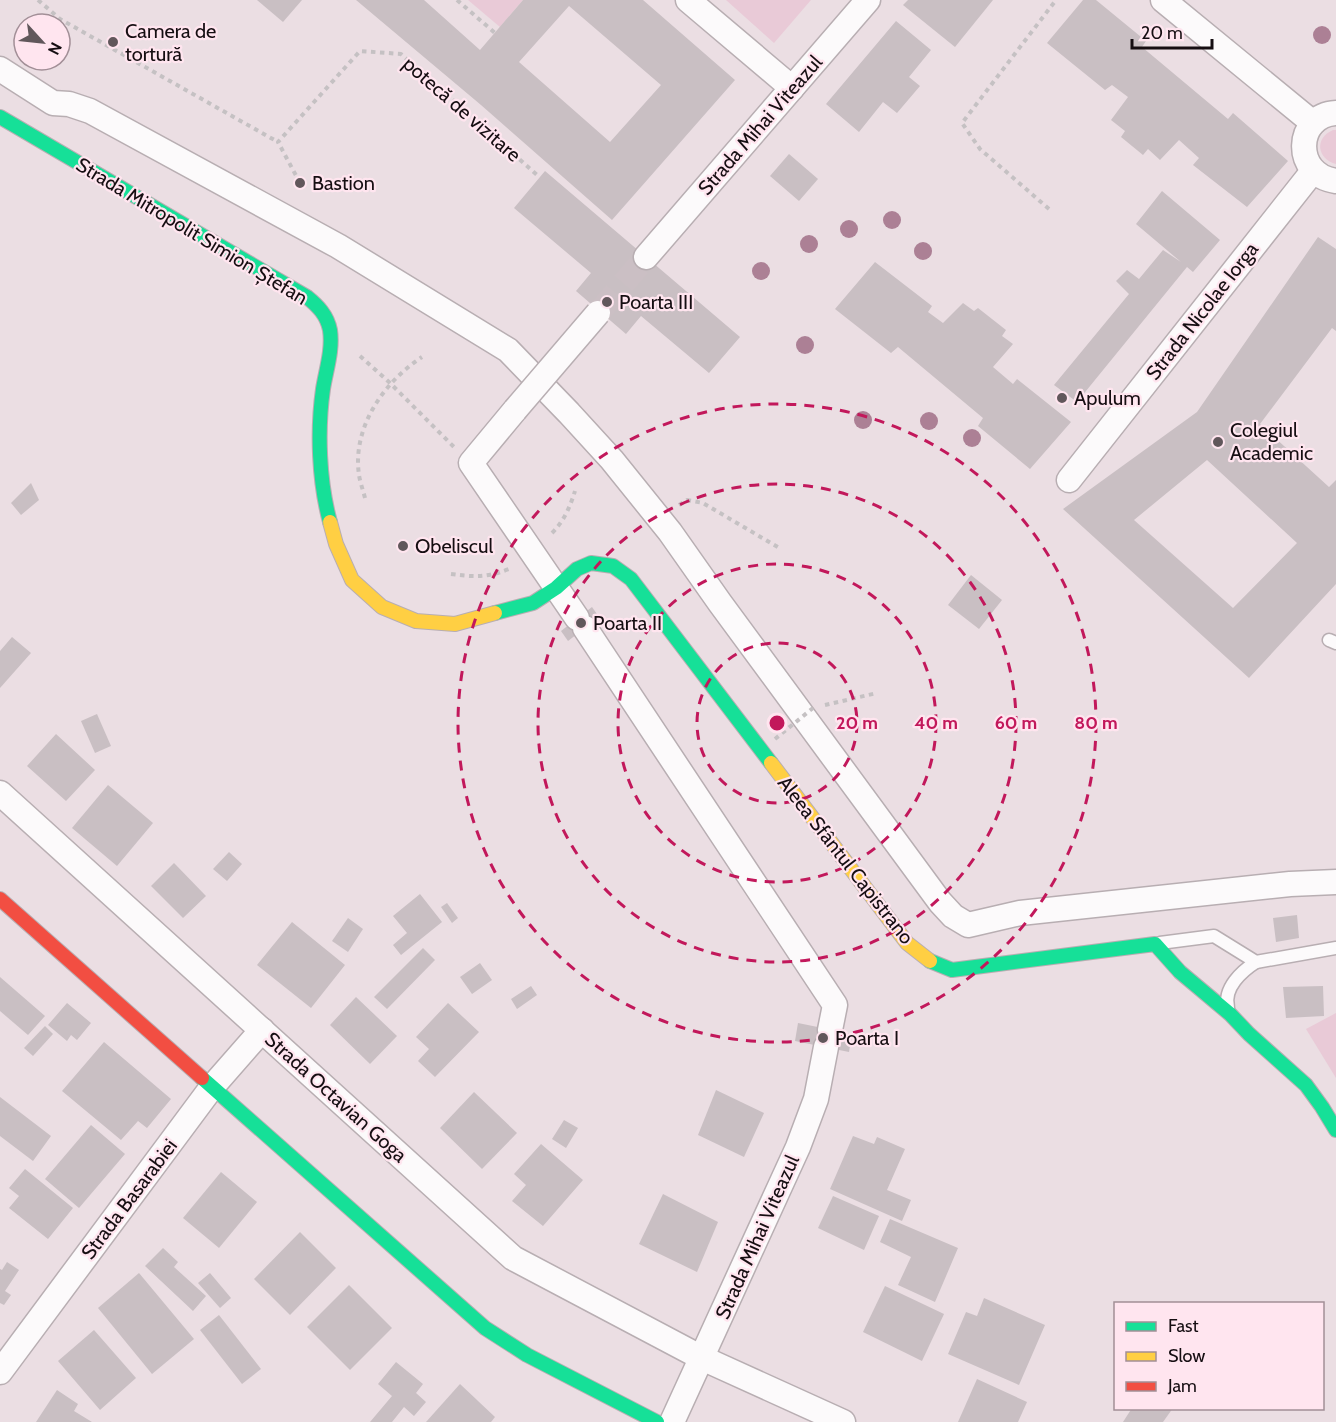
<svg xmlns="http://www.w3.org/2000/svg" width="1336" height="1422" font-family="Cabin,sans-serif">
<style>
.green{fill:#e9cad7}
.building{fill:#c9bfc3;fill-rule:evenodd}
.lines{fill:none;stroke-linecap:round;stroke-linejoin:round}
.street-tunnel{stroke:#cbbfc4;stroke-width:24;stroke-dasharray:24 12;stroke-linecap:butt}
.lane-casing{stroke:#b8aeb2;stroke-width:15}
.street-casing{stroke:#b8aeb2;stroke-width:27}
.fast-casing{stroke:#b8aeb2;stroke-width:16}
.slow-casing{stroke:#b8aeb2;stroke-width:16}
.jam-casing{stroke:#b8aeb2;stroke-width:16}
.path{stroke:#c5c1c3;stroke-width:4;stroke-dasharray:4.5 4.5;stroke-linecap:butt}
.lane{stroke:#fcfafb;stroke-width:12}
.street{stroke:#fcfafb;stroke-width:24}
.fast{stroke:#16e098;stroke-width:14}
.slow{stroke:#ffcf43;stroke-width:14}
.jam{stroke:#f24e42;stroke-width:14}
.street-bridge-casing{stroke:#b8aeb2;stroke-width:27;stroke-linecap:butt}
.path-bridge{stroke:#c5c1c3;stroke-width:4;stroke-dasharray:4.5 4.5;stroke-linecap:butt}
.street-bridge{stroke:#fcfafb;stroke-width:24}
.tree{fill:#ac8095}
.ring{fill:none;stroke:#c2185b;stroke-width:3;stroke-dasharray:10 8}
.poi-dot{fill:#61575b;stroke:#ffe5ef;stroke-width:2}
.labels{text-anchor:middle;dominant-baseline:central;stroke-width:4.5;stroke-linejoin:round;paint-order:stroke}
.poi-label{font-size:20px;fill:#160e12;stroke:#ffe5ef;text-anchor:start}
.street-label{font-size:20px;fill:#160e12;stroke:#ffe5ef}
.centre{fill:#c2185b;stroke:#ffe5ef;stroke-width:3}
.ring-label{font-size:18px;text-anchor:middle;font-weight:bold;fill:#c2185b;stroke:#ffe5ef;stroke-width:4.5;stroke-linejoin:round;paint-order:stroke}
</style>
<rect width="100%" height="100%" fill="#ebdee3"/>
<g class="green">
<polygon points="468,0 523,0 500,27"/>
<polygon points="726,0 811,0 774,43"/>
<path d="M1333,130h3v34c-19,-5 -22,-26 -3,-34z"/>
<polygon points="1336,1013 1336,1078 1306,1029"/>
</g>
<g class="building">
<polygon points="257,0 302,0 283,22"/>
<path d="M356,0h68l56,50 43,-50h120l92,80 -123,140 -131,-115zM569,6l92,79 -51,57 -91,-80z"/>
<polygon points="908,0 993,0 955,47 903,5"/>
<polygon points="1083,0 1096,0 1146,41 1142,47 1228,119 1233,113 1288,161 1247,207 1193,165 1199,158 1179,140 1160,160 1148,149 1143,155 1121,137 1125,131 1111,120 1128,97 1112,85 1105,90 1047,43"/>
<polygon points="896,21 931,50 909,77 920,86 897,113 883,102 859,132 826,104"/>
<polygon points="789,154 818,179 799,201 770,176"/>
<polygon points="545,171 740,337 709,373 641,316 626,334 576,291 591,273 514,208"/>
<polygon points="1162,191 1220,240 1193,272 1187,267 1077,402 1054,385 1129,294 1116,281 1127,270 1139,279 1163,250 1181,262 1136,224"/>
<path d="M1318,237l18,12v82l-4,-3 -72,96 69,63 7,-7v104l-87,94 -186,-169 134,-97zM1207,460l90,83 -64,65 -99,-88z"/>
<polygon points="875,262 932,306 928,312 943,323 963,303 974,311 978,308 1006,330 1002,336 1013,344 993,367 1013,384 1017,379 1071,422 1030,469 978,426 983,418 898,347 891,353 835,309"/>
<polygon points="31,483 39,500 21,515 11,503"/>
<polygon points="971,575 1002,600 979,629 948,605"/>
<polygon points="592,607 599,617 568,641 561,631"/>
<polygon points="12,637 31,653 0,688 0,651"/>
<polygon points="97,714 111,746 95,753 81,721"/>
<polygon points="56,734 95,770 66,801 27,766"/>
<polygon points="108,785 153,823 117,866 72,828"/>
<polygon points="229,852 242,864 227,881 213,869"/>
<polygon points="174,863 206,896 183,918 151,886"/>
<polygon points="420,894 442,922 401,955 393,945 407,933 393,916"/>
<polygon points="447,903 458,918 452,923 441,907"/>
<polygon points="1297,915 1299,938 1276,942 1273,918"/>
<polygon points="348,918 363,929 348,952 332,941"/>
<polygon points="292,922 345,965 311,1008 257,965"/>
<polygon points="423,948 435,960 387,1009 374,997"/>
<polygon points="480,963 492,980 472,994 460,977"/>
<polygon points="0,977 45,1016 28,1035 0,1011"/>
<polygon points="531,986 537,995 517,1009 511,999"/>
<polygon points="1323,986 1324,1016 1286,1018 1283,987"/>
<polygon points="356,997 397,1036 370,1064 330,1025"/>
<polygon points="67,1003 91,1023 77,1040 71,1035 67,1041 48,1025"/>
<polygon points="448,1003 479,1032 435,1077 418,1061 429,1049 416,1037"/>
<polygon points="798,1023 852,1034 849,1052 795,1041"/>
<polygon points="45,1026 53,1034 33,1056 24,1048"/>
<polygon points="104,1042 171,1099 147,1128 138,1121 121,1140 62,1091"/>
<polygon points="716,1090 764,1113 744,1157 698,1135"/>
<polygon points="474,1092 517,1133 482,1169 440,1128"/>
<polygon points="0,1097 51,1136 33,1161 0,1136"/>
<polygon points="564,1120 578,1128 566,1148 552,1139"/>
<polygon points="91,1125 125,1154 79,1208 45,1179"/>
<polygon points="853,1136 874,1144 877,1137 905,1149 887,1190 911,1200 902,1221 830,1189"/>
<polygon points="541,1144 583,1180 543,1226 512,1201 526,1185 514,1174"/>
<polygon points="25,1169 73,1208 48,1239 9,1208 19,1196 9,1188"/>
<polygon points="221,1172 257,1202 219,1248 183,1218"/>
<polygon points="663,1194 718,1222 697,1272 639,1244"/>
<polygon points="833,1196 879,1216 864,1250 818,1228"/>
<polygon points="890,1219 958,1248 935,1302 898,1285 911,1257 880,1242"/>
<polygon points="300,1232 336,1268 290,1315 254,1279"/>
<polygon points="163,1248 178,1262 174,1267 206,1296 193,1311 145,1266"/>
<polygon points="7,1262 19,1270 5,1291 11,1295 4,1305 0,1303 0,1269 2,1270"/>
<polygon points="139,1273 194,1339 152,1374 98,1308"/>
<polygon points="210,1273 231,1298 220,1308 198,1283"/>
<polygon points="349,1285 392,1328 350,1370 307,1327"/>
<polygon points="885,1286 944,1314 922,1361 863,1332"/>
<polygon points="984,1298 1045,1325 1019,1385 948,1354 966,1312 977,1316"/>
<polygon points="219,1315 261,1369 242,1384 200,1330"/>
<polygon points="94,1330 136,1378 100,1410 58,1361"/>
<polygon points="396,1362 423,1384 416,1393 426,1402 414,1416 404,1407 392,1422 370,1422 392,1396 378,1384"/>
<polygon points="977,1379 1027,1402 1018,1422 958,1422"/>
<polygon points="460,1384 495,1417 491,1422 426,1422"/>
<polygon points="57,1390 78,1404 74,1411 92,1422 36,1422"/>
<polygon points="1132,1408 1173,1408 1163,1422 1123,1422"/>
</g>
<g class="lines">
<polyline class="street-tunnel" points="600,311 646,257"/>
<g class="lane-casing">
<g id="lane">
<polyline points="1329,640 1336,643"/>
<polyline points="1160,943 1214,936 1256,962 1336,948"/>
<path d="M1228,1007c-5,-19 14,-36 28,-45"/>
</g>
</g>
<g class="street-casing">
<g id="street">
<polyline points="688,0 792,88"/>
<polyline points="1163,0 1313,123"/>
<polyline points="0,69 53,103 69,104 90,111 338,246 508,350 569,413 612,460 670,532 720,603 940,902 953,916 968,925 1020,913 1290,884 1336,882"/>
<path d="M1336,113c-41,2 -44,62 0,68"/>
<polyline points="646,257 868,0"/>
<polyline points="515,410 471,463 577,618"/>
<polyline points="1069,480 1313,171"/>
<polyline points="585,628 835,1005 830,1030"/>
<polyline points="0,793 513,1258 702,1358 843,1422"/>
<polyline points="0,1372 212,1087 262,1030"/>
<polyline points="672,1422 798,1147 816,1099 826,1047"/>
</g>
</g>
<g class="fast-casing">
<g id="fast">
<path d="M0,117l307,180c11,9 20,18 23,33 3,20 -4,40 -7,59 -6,42 -4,93 7,133"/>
<polyline points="495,613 533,603 556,588 577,569 591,563 613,566 631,579 771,763"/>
<polyline points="930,961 952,970 1155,944 1180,972 1230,1014 1249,1034 1306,1085 1322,1107 1336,1130"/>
<polyline points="202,1078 485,1328 527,1355 657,1422"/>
</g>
</g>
<g class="slow-casing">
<g id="slow">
<polyline points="330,522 336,544 352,580 382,607 416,621 455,624 495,613"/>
<polyline points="771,763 907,943 930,961"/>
</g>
</g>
<g class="jam-casing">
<polyline id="jam" points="0,899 202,1078"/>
</g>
<g class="path">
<polyline points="38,0 60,19 278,142"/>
<polyline points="457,0 495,33"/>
<polyline points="300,183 278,142 360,51 401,54 537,175"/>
<polyline points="1049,209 980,149 962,123 1056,0"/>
<polyline points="360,356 390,383 454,447"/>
<path d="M365,498c-2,-8 -5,-16 -6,-23 -7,-48 25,-93 63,-118"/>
<polyline points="679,505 687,500 703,503 781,549"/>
<path d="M552,533c12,-12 18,-26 23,-42"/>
<path d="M451,574c24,3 35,4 58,-5"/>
<polyline points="825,705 877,693"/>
</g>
<use href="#lane" class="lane"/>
<use href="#street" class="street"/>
<use href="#fast" class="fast"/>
<use href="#slow" class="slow"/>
<use href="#jam" class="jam"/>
<g class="street-bridge-casing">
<polyline id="street-bridge" points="515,410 598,313"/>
</g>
<polyline class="path-bridge" points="775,739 813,708"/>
<use href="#street-bridge" class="street-bridge"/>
</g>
<g class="tree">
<circle cx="1322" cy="35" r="9"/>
<circle cx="892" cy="220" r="9"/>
<circle cx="849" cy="229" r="9"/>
<circle cx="809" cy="244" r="9"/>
<circle cx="923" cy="251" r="9"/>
<circle cx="761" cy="271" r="9"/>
<circle cx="805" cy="345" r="9"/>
<circle cx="863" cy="420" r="9"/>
<circle cx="929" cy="421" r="9"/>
<circle cx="972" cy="438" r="9"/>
</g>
<g class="ring">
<circle cx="777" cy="723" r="80"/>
<circle cx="777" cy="723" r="159"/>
<circle cx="777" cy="723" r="239"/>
<circle cx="777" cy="723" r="319"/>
</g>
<g class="poi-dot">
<circle cx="113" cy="42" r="6"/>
<circle cx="300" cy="183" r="6"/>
<circle cx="607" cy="302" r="6"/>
<circle cx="1062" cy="398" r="6"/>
<circle cx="1218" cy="442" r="6"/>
<circle cx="403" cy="546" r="6"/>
<circle cx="581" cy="623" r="6"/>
<circle cx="823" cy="1038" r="6"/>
</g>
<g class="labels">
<g class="poi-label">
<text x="125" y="31">Camera de<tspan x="125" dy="23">tortură</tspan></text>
<text x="312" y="183">Bastion</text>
<text x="619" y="302">Poarta III</text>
<text x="1074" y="398">Apulum</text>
<text x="1230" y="430">Colegiul<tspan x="1230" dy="23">Academic</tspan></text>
<text x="415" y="546">Obeliscul</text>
<text x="593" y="623">Poarta II</text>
<text x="835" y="1038">Poarta I</text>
</g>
<g class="street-label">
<text transform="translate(462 109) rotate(41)">potecă de vizitare</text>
<text transform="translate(760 125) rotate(-49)">Strada Mihai Viteazul</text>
<text transform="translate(192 231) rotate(31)">Strada Mitropolit Simion Ștefan</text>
<text transform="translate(1202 311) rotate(-52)">Strada Nicolae Iorga</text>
<text transform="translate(846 860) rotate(52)">Aleea Sfântul Capistrano</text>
<text transform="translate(336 1097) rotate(42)">Strada Octavian Goga</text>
<text transform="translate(129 1199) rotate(-53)">Strada Basarabiei</text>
<text transform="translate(757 1237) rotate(-66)">Strada Mihai Viteazul</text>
</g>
</g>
<circle cx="777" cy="723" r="9" class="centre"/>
<g class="ring-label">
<text x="857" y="729">20 m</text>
<text x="936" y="729">40 m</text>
<text x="1016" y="729">60 m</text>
<text x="1096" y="729">80 m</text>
</g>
<rect x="1114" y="1302" width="210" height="108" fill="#ffe5ef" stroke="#a28f97" stroke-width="1.5"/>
<rect x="1126" y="1322" width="30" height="9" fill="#16e098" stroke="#a28f97" stroke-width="1.5"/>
<text x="1168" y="1332" font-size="18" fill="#160e12">Fast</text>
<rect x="1126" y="1352" width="30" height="9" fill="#ffcf43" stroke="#a28f97" stroke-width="1.5"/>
<text x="1168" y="1362" font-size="18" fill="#160e12">Slow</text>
<rect x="1126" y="1382" width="30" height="9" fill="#f24e42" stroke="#a28f97" stroke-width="1.5"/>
<text x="1168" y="1392" font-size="18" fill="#160e12">Jam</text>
<g transform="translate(42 42) rotate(117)"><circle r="28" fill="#ffe5ef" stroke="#a28f97" stroke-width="1.5"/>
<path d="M0-4.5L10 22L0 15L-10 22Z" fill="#61575b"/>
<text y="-9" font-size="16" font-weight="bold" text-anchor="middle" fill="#160e12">N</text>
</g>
<path d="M1132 39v9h80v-9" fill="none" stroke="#160e12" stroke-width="3"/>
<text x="1141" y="39" font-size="18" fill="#160e12" stroke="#ffe5ef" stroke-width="4.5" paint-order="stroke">20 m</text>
</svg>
